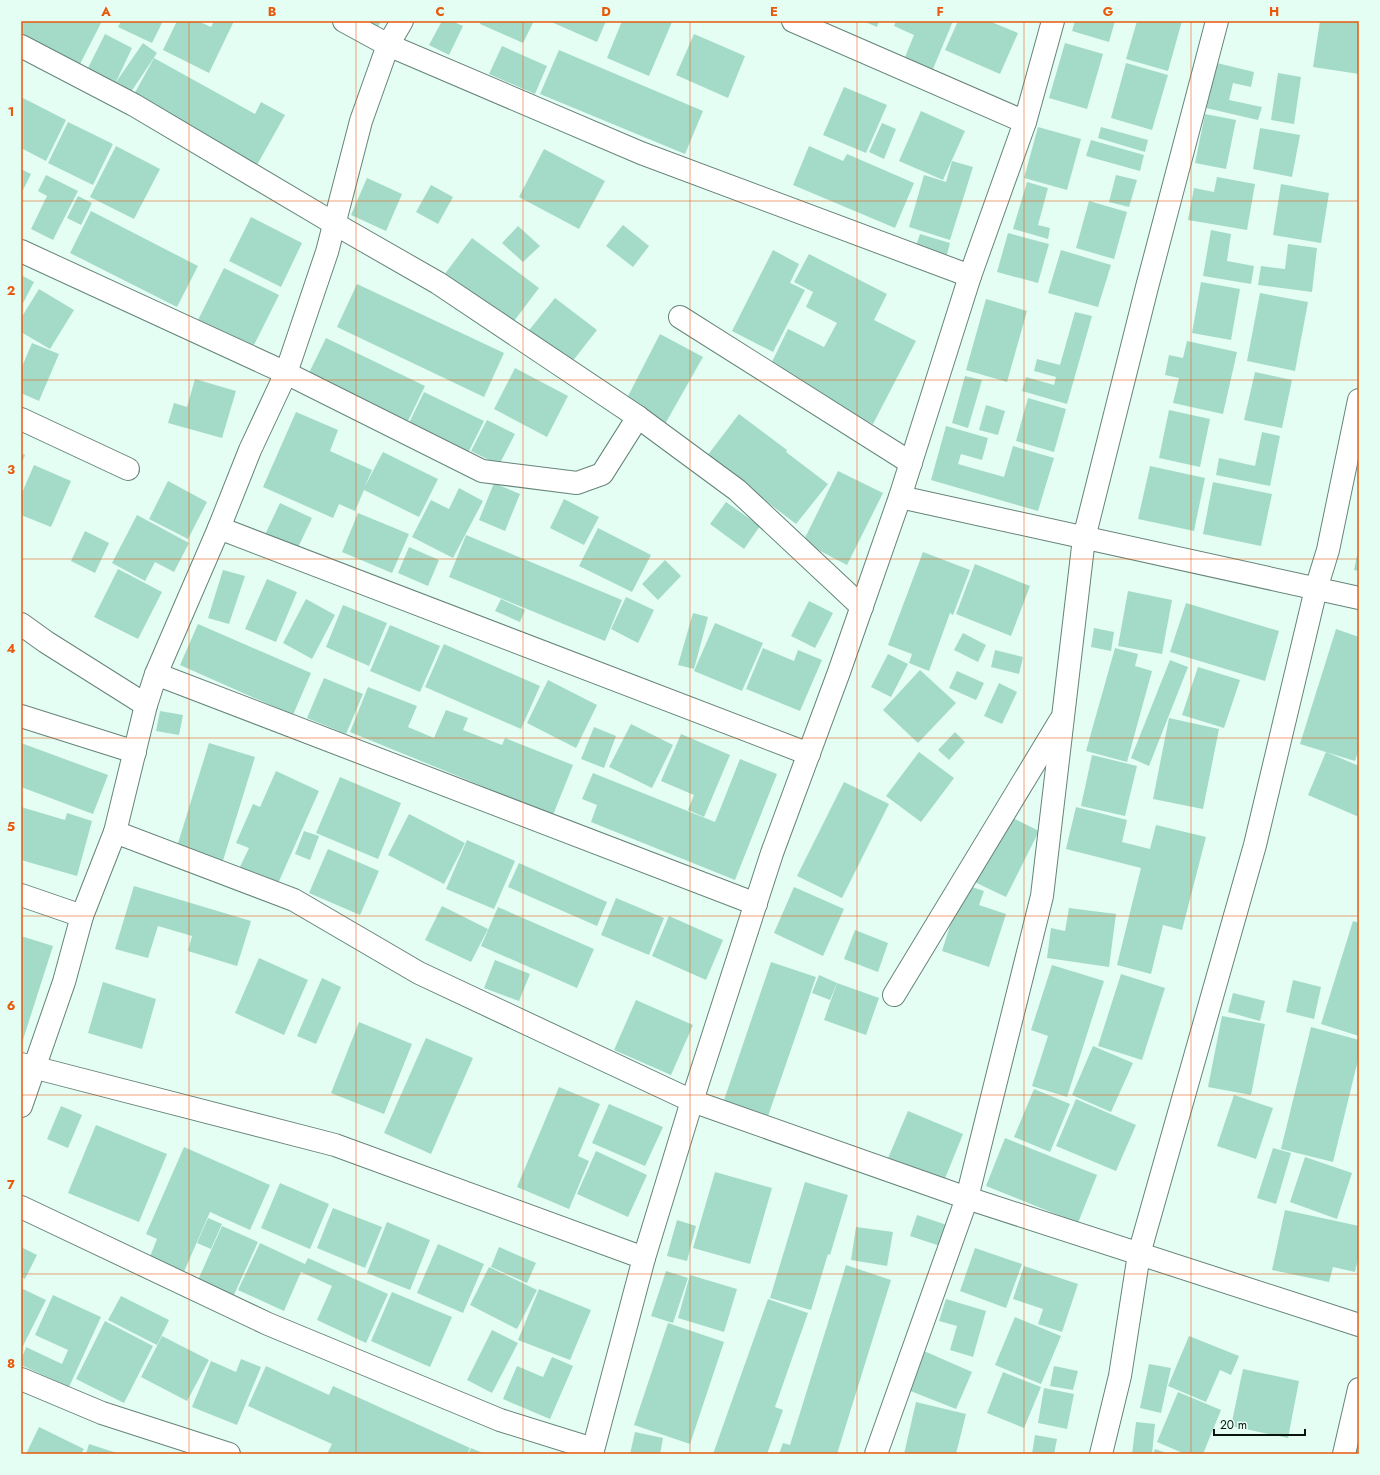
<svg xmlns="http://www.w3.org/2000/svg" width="1380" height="1475" font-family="Jost,sans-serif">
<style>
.building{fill:#a4dbc8}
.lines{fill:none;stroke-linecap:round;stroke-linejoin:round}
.minor-casing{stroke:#67847a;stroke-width:24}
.minor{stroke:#fff;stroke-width:22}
.grid{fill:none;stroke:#e8590c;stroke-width:1;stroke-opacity:0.55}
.neatline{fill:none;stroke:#e8590c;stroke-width:1.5}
.grid-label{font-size:13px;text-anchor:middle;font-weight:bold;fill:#e8590c}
</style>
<rect width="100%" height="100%" fill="#e4fef4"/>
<g class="building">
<polygon points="21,21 102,21 78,68 21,39"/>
<polygon points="121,21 163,21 152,43 118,27"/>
<polygon points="177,21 198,21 211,27 214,21 234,21 209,73 163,50"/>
<polygon points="355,21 381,21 374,34"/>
<polygon points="442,21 452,21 463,26 449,55 429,45"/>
<polygon points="481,21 534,21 523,43 480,24"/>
<polygon points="549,21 606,21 597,42"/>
<polygon points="622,21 672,22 649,76 607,58"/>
<polygon points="863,21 879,21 877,27"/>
<polygon points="896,21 953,21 933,69 905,57 914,35 894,26"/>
<polygon points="958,21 989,21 1018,33 1000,74 945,50"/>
<polygon points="1075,21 1115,21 1109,42 1072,31"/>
<polygon points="1137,21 1182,21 1168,71 1126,59"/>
<polygon points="1320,21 1359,21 1359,74 1313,67"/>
<polygon points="105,34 132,48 115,84 87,70"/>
<polygon points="694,34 745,56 728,98 676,75"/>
<polygon points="143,43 157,53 129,95 114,85"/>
<polygon points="1065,43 1103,54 1087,109 1049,98"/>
<polygon points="502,46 547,66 535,94 489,74"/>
<polygon points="559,50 703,111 685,154 540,94"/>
<polygon points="154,58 255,114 261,102 285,115 253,172 132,98"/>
<polygon points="1126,63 1168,75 1152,130 1111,118"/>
<polygon points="1217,63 1254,72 1251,87 1233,83 1229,100 1262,107 1258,120 1206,108"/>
<polygon points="1278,73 1301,77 1294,124 1271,120"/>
<polygon points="844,87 887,105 866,153 823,135"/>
<polygon points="21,97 66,120 46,161 21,148"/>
<polygon points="921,111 965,131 943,180 899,161"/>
<polygon points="1205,114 1236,120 1226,169 1195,163"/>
<polygon points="68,122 113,144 93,185 48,163"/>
<polygon points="882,123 896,129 884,159 869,152"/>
<polygon points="1038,127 1081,139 1067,190 1024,178"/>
<polygon points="1101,127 1148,140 1145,152 1098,138"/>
<polygon points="1260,128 1300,135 1292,177 1253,169"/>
<polygon points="1091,140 1144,155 1140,171 1086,156"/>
<polygon points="116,146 160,169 134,219 90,197"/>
<polygon points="809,146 843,161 847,154 914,183 895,228 793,185"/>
<polygon points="544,149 605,181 579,229 519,197"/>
<polygon points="952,161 973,167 950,240 909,227 924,175 946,182"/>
<polygon points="21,169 31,174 21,194"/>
<polygon points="46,175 78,191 53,240 31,229 47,196 38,191"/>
<polygon points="1116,175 1137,180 1129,207 1109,202"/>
<polygon points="1217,177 1255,184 1247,230 1188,220 1194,188 1214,192"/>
<polygon points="367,178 402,194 386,231 351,215"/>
<polygon points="1027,182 1048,188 1038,225 1050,228 1048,239 1013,229"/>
<polygon points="1281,184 1329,193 1321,243 1273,235"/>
<polygon points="431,185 453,197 438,224 416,212"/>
<polygon points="78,196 92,203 81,225 67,218"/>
<polygon points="1089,201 1127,212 1114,259 1076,248"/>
<polygon points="91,211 198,266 177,307 70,253"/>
<polygon points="251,217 302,243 281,287 229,261"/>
<polygon points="623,225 649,246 633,267 606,246"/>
<polygon points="518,226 540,246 523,262 502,243"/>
<polygon points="1211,230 1231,234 1227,261 1254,266 1251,284 1203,276"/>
<polygon points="1008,233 1049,244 1038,283 997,272"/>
<polygon points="920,234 950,243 946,258 915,249"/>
<polygon points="472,238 539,288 511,325 444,275"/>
<polygon points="1288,244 1317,248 1312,292 1258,285 1261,266 1285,269"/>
<polygon points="773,250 799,264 790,283 805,290 773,352 732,331"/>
<polygon points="1061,250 1111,265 1098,307 1048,293"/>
<polygon points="809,254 887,294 874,320 916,341 873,424 768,370 788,329 824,347 837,323 806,307 813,292 794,282"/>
<polygon points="224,268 279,295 253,347 198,320"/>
<polygon points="21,275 34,282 21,307"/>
<polygon points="1201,282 1240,289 1231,340 1192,333"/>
<polygon points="357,284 504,353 484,397 337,327"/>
<polygon points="39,289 74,310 50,349 21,332 21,318"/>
<polygon points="1260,293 1308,302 1295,371 1247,361"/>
<polygon points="555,298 597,330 568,367 526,334"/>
<polygon points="986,299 1027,311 1007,382 966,370"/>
<polygon points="1075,312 1092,316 1067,404 1022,391 1026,377 1054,385 1056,377 1034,371 1037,359 1060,365"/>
<polygon points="660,334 703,357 665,424 625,402"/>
<polygon points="326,338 425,386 406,425 307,377"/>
<polygon points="1187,341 1237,352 1223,414 1173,403 1179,378 1165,375 1169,355 1183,358"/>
<polygon points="32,343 59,354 39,401 21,393 21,369"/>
<polygon points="515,368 568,396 547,437 494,409"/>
<polygon points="1255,372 1292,380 1282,428 1244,420"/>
<polygon points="965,376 982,380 968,428 952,423"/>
<polygon points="195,379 236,391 222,438 168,423 174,403 187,407"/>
<polygon points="424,392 484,421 467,455 408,425"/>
<polygon points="1028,398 1066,409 1054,452 1016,441"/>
<polygon points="986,405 1005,411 998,435 979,430"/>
<polygon points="1169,410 1210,419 1200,467 1159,458"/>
<polygon points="296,412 338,430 330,451 372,470 364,488 383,452 438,479 419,517 364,490 355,511 339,504 333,518 263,487"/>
<polygon points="739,414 787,450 786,452 828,484 796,524 707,456"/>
<polygon points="487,420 515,434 499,465 471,451"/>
<polygon points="946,426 988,438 982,460 961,454 958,464 1004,477 1013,446 1054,458 1038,511 931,480"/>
<polygon points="1262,432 1280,436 1270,486 1216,475 1219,458 1255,466"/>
<polygon points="21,453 25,455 21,465"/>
<polygon points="34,465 71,481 51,527 21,515 21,495"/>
<polygon points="1150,466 1205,478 1194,531 1138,519"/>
<polygon points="838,471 883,493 847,565 803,542"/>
<polygon points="168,481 207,502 188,539 149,519"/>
<polygon points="1213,482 1272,494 1261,546 1203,534"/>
<polygon points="494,483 520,494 505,531 479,520"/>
<polygon points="459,488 483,501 453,558 412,537 431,500 449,509"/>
<polygon points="564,499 599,517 584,545 550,528"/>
<polygon points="726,502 760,526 744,549 710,524"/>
<polygon points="280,503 312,518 294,556 262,541"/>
<polygon points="358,513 409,534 392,573 342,552"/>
<polygon points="137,515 189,543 174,572 155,562 145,581 112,563"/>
<polygon points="598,528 651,555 632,592 579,566"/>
<polygon points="85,531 109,543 95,573 71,561"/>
<polygon points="466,535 622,600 605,641 449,577"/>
<polygon points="409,547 439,560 428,586 398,573"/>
<polygon points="1358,551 1359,551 1359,571 1354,570"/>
<polygon points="923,552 970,570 953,615 950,613 929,671 909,663 912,654 888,645"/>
<polygon points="665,560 681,576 658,600 642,584"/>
<polygon points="975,564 1030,586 1011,636 956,614"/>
<polygon points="118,569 162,592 138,639 94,617"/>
<polygon points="223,570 245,576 229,624 208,618"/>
<polygon points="267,579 297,592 276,642 245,629"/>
<polygon points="1128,591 1172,600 1162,654 1118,646"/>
<polygon points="626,597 654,610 638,643 611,629"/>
<polygon points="306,599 335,615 312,659 283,643"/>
<polygon points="501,599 525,610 520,622 495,611"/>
<polygon points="809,601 833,613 815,648 791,636"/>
<polygon points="1186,603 1279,631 1265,681 1170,652"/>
<polygon points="343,605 387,623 369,666 326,647"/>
<polygon points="693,613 708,617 694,669 678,665"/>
<polygon points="715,623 763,643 742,691 694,671"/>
<polygon points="198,624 311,673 293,715 180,665"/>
<polygon points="390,625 440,646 420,692 370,671"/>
<polygon points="1094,628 1114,632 1111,651 1091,647"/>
<polygon points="1336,629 1359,637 1359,749 1355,761 1300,744"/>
<polygon points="963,633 986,645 978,662 954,650"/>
<polygon points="444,644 540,686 521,729 425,687"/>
<polygon points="763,648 794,661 798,650 822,660 800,711 746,689"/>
<polygon points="1115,648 1138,654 1135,666 1152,671 1127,762 1086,751"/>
<polygon points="995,650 1023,657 1019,674 991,667"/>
<polygon points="888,654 908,664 891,697 871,687"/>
<polygon points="1170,660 1188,667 1149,766 1131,758"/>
<polygon points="1198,667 1240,680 1224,728 1182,715"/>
<polygon points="920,670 956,703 918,743 883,710"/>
<polygon points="957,671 984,683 976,700 949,688"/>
<polygon points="324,678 363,694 346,734 307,718"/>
<polygon points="548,680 597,705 576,748 527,723"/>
<polygon points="999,683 1017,692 1002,724 984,716"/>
<polygon points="368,687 417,706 408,727 434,738 446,710 468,718 463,730 502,745 505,738 573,765 553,815 350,732"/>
<polygon points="160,711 183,715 179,735 156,731"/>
<polygon points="1169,718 1219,729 1203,809 1153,799"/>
<polygon points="631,724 673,745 652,788 609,767"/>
<polygon points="594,727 616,736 604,768 581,759"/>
<polygon points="955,732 965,742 949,760 938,750"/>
<polygon points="681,734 730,755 704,817 688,810 694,795 661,781"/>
<polygon points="21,743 108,775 93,814 21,787"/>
<polygon points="209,743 255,757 221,867 175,853"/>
<polygon points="919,752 954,778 921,822 886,796"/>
<polygon points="1326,752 1359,766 1359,817 1308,795"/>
<polygon points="1092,755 1137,766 1125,816 1081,806"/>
<polygon points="740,759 777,774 735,880 591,822 597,805 582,799 593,773 715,822"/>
<polygon points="276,771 319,791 276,888 238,871 249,848 236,843 253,804 260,807"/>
<polygon points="340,777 401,803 378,859 316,833"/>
<polygon points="844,782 889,804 842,898 797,876"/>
<polygon points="21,807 65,820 67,813 92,821 77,876 21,860"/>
<polygon points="1076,807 1127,820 1122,842 1150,849 1156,825 1206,837 1182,930 1163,925 1151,974 1117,965 1141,868 1066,849"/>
<polygon points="997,810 1039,831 1006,897 964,877"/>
<polygon points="409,814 465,843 444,884 388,855"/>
<polygon points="304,831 319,836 310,860 295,854"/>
<polygon points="467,840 515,861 494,909 446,889"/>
<polygon points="328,849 379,871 360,915 309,893"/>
<polygon points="519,863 607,902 597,926 508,887"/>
<polygon points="963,884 984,891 979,905 1006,914 989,967 942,951"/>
<polygon points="134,886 251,921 237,966 188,951 192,936 158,926 148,958 115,949"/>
<polygon points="794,887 844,909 823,956 774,933"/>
<polygon points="616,898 664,918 649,955 601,935"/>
<polygon points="442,906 488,929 471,962 425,940"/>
<polygon points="498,907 594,949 577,988 481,946"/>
<polygon points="1069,908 1116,914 1109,967 1047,958 1051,928 1065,931"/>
<polygon points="669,916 723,940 706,980 652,956"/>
<polygon points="1353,921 1359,923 1359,1036 1321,1024"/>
<polygon points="855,930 888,943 878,972 844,959"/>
<polygon points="21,936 53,946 21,1046"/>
<polygon points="259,958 308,980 284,1035 235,1013"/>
<polygon points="495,960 530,974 519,1001 484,988"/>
<polygon points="771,962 816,977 766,1122 722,1106"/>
<polygon points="1052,965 1104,981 1067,1097 1032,1086 1048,1036 1031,1030"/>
<polygon points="1121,974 1165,988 1142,1060 1098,1046"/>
<polygon points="819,975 837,983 830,1000 812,993"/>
<polygon points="322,978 341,987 316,1044 297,1036"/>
<polygon points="1293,980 1321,987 1314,1019 1286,1012"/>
<polygon points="103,982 156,999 142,1049 88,1033"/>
<polygon points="837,983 879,998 866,1035 824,1020"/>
<polygon points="1233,993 1265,1001 1260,1021 1228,1012"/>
<polygon points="636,1000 693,1025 671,1075 614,1050"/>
<polygon points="1222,1016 1265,1024 1251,1095 1208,1087"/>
<polygon points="359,1022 412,1044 384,1114 331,1093"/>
<polygon points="1311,1027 1359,1040 1359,1056 1333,1162 1281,1149"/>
<polygon points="426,1038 473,1058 431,1154 384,1133"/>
<polygon points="1093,1046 1133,1063 1111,1112 1072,1095"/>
<polygon points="559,1087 600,1104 578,1156 589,1161 569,1209 517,1187"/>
<polygon points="1034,1089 1070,1104 1050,1152 1014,1137"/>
<polygon points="1234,1095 1273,1108 1256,1159 1217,1146"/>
<polygon points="1076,1099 1136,1125 1116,1171 1056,1146"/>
<polygon points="609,1104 663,1127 645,1166 592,1143"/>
<polygon points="61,1106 82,1115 68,1148 47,1139"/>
<polygon points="908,1111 963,1134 942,1186 886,1163"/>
<polygon points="96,1125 167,1154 139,1222 68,1193"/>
<polygon points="1005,1138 1097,1175 1078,1223 986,1186"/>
<polygon points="184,1147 270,1185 250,1230 210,1212 183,1274 149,1259 157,1239 146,1234"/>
<polygon points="1273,1148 1291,1153 1276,1204 1257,1198"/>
<polygon points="596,1151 647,1175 628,1217 577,1194"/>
<polygon points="1305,1157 1352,1173 1337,1219 1290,1202"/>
<polygon points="715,1172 772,1188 750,1264 693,1248"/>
<polygon points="805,1182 848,1195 830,1255 828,1254 811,1310 770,1298"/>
<polygon points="280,1183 329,1204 310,1249 261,1228"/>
<polygon points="333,1208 382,1227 365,1268 317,1248"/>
<polygon points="1285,1210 1359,1226 1359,1254 1355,1272 1333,1267 1329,1282 1272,1270"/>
<polygon points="917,1215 950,1226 943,1247 910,1236"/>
<polygon points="208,1218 222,1224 211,1249 197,1243"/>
<polygon points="677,1220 696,1226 687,1261 667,1256"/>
<polygon points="387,1222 430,1240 410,1290 367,1273"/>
<polygon points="222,1226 258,1242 233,1297 198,1280"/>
<polygon points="856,1227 893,1232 887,1266 851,1260"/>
<polygon points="260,1243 305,1264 308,1258 388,1294 366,1343 317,1320 332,1286 301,1272 284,1311 238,1290"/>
<polygon points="438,1244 484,1264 463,1313 417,1293"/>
<polygon points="21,1247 37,1255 25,1279 21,1277"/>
<polygon points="499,1247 536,1263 527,1283 491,1267"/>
<polygon points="975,1248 1022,1264 1006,1308 960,1291"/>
<polygon points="846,1265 891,1280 837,1454 779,1454 783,1443 790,1445"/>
<polygon points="1024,1266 1078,1284 1062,1332 1038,1324 1043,1309 1013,1299"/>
<polygon points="489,1267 537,1290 517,1329 470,1305"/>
<polygon points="666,1271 688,1278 673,1323 651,1316"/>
<polygon points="690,1275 737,1289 724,1332 678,1318"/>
<polygon points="21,1288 46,1300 21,1350"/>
<polygon points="539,1289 591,1310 570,1360 518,1340"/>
<polygon points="392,1292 452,1317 430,1367 371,1341"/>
<polygon points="53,1295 101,1317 69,1387 21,1365 21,1360 26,1347 62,1364 68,1350 35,1335"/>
<polygon points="121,1296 169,1320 157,1345 108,1320"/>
<polygon points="768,1299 808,1313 775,1407 783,1410 767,1454 713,1454"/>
<polygon points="946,1299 986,1311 973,1357 950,1350 957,1326 939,1321"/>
<polygon points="1015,1317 1061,1336 1041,1384 995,1365"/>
<polygon points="105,1321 153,1346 124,1403 76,1379"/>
<polygon points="668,1323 724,1342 690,1444 634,1425"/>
<polygon points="492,1330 518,1343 492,1393 467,1380"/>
<polygon points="162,1336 209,1360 187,1401 141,1377"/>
<polygon points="1189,1336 1239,1356 1231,1375 1220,1370 1206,1402 1168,1386"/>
<polygon points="924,1351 972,1372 956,1409 908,1390"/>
<polygon points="552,1357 573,1366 550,1419 503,1399 517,1366 543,1377"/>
<polygon points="241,1359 261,1367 237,1425 192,1407 211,1361 236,1372"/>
<polygon points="1149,1364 1171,1368 1161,1413 1140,1408"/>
<polygon points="266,1366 329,1395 333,1386 470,1448 467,1454 327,1454 332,1444 248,1406"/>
<polygon points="1054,1366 1078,1371 1073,1390 1050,1386"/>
<polygon points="1243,1369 1299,1381 1288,1438 1231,1426"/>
<polygon points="1003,1372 1041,1387 1024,1428 987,1413"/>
<polygon points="1044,1388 1074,1394 1067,1429 1038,1423"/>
<polygon points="1178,1392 1221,1410 1203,1454 1185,1454 1157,1442"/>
<polygon points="916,1402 966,1414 956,1454 904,1454"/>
<polygon points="1136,1422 1155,1424 1152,1454 1132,1454"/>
<polygon points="39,1427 84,1449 81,1454 26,1454"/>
<polygon points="635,1432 663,1438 660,1454 630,1454"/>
<polygon points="1035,1435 1057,1439 1054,1454 1032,1454"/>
<polygon points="89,1444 120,1454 86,1454"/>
<polygon points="471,1448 485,1454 468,1454"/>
<polygon points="1155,1449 1169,1454 1153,1454"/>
</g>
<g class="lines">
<g class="minor-casing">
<g id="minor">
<polyline points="344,21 388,45 641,153 970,276"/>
<polyline points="793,21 1025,122"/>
<polyline points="21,46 134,105 335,224 438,283 638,417 737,490 862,607"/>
<polyline points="21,251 286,373 482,471 577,483 602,474 638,417"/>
<polyline points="680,317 911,463"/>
<polyline points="21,419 128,469"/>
<polyline points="900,497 1359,598"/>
<polyline points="219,528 809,754"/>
<polyline points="21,624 46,642 146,705"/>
<polyline points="156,674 756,904"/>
<polyline points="21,716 135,752"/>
<polyline points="115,832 294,900 419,973 692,1101 967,1198 1359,1325"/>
<polyline points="21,895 82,916"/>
<polyline points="894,995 1060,721"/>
<polyline points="21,1064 335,1145 644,1258"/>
<polyline points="21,1106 64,982 82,916 115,832 146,705 156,674 219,528 250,450 286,373 327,252 361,121 388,45 402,21"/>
<polyline points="21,1207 268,1324 500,1420 593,1449"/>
<polyline points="21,1379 102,1413 229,1454"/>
<polyline points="592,1454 644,1258 692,1101 772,853 839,672 900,497 970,276 1025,122 1053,21"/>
<polyline points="876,1454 967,1198 1042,896 1084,538 1147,287 1217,21"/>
<polyline points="1101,1454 1120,1376 1139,1254 1255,845 1316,589 1328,550 1359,400"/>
<polyline points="1344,1454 1359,1389"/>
</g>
</g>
<use href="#minor" class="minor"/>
</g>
<path class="grid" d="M189,21v1433M356,21v1433M523,21v1433M690,21v1433M857,21v1433M1024,21v1433M1191,21v1433M21,201h1338M21,380h1338M21,559h1338M21,738h1338M21,916h1338M21,1095h1338M21,1274h1338"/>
<rect width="1380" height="1475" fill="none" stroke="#e4fef4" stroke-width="44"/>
<path d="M1214 1429v6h91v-6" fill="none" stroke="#091410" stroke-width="2"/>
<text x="1220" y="1429" font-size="12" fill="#091410" stroke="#e4fef4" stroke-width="3" paint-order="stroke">20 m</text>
<rect x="22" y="22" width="1336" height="1431" class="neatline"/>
<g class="grid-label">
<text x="106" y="16">A</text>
<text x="272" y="16">B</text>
<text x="440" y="16">C</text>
<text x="606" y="16">D</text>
<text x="774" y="16">E</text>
<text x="940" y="16">F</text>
<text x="1108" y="16">G</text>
<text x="1274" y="16">H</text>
<text x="11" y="116">1</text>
<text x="11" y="295">2</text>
<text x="11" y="474">3</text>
<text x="11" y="653">4</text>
<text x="11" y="831">5</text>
<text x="11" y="1010">6</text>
<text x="11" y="1189">7</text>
<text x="11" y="1368">8</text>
</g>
</svg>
